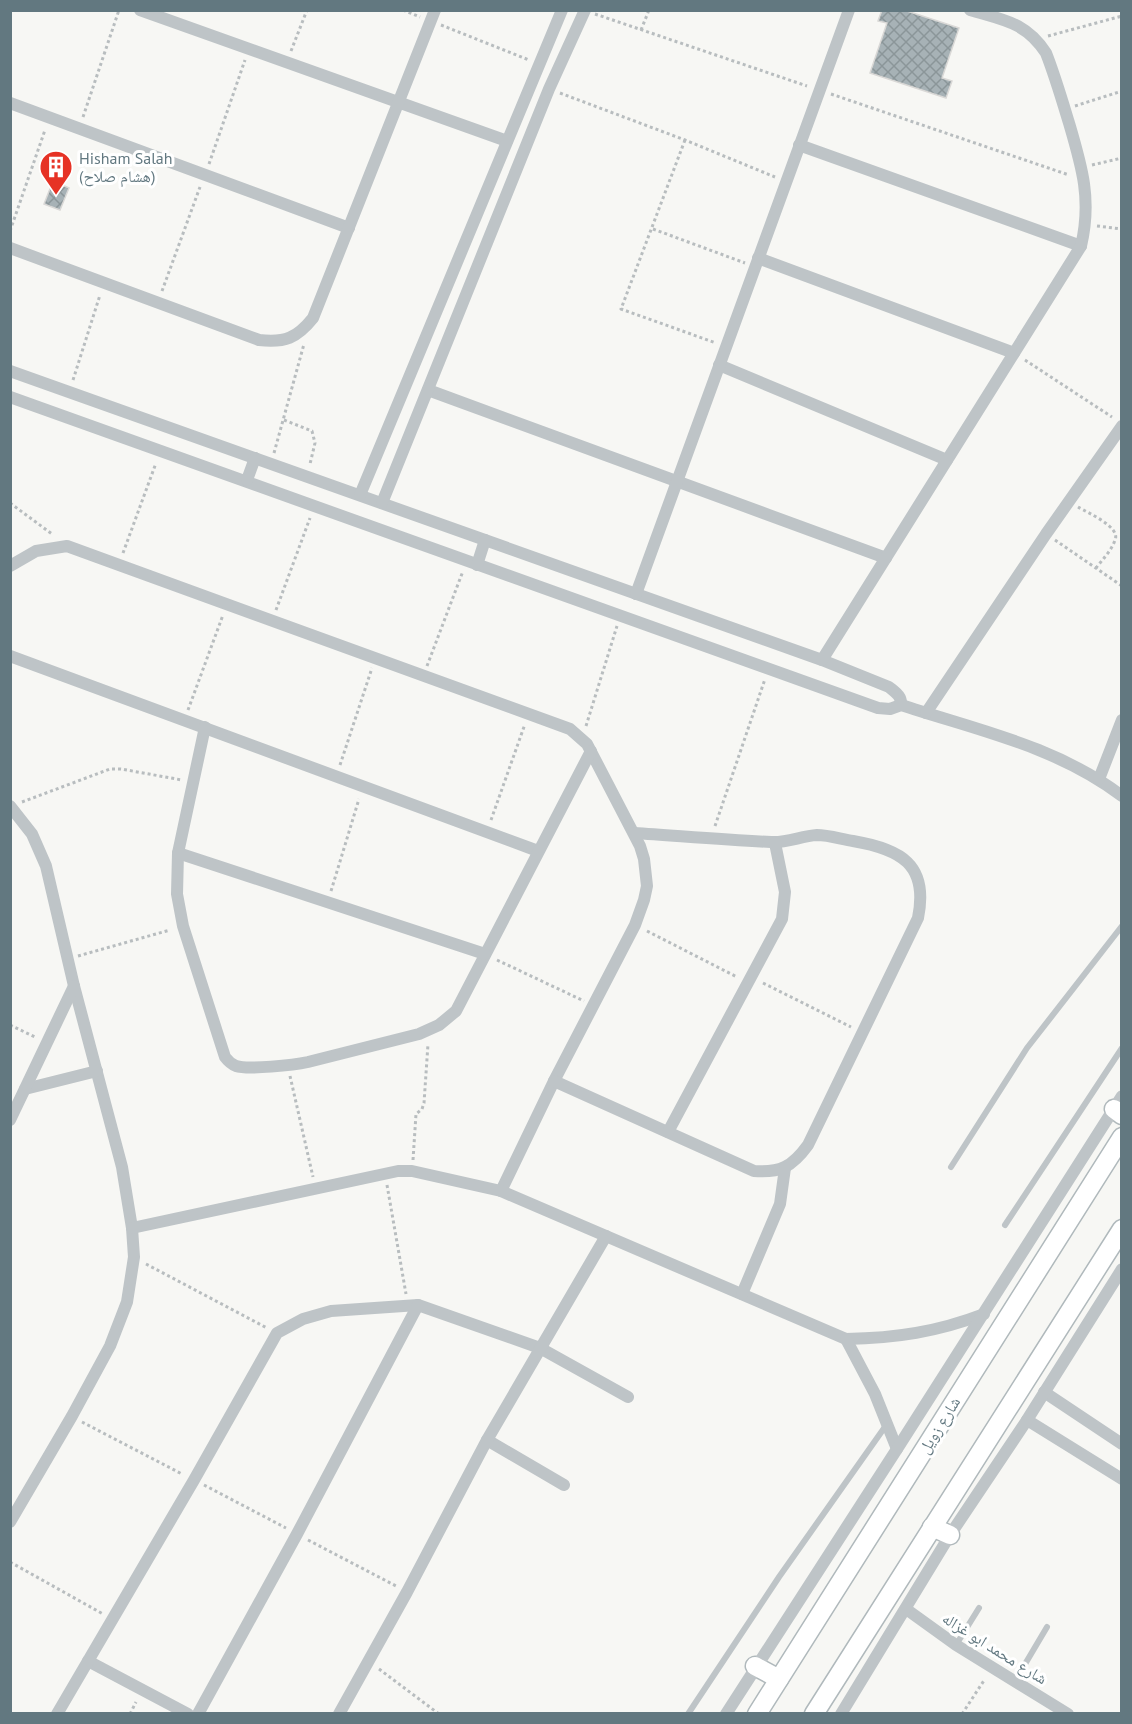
<svg xmlns="http://www.w3.org/2000/svg" width="1132" height="1724" font-family="'PT Sans','Noto Naskh Arabic',sans-serif">
<style>
.building{fill:url(#building-cross-hatch);stroke:#d9d8d6;stroke-width:1.5}
.lines{fill:none;stroke-linecap:round;stroke-linejoin:round}
.secondary-casing{stroke:#b0b9bc;stroke-width:21}
.path{stroke:#b8bdbf;stroke-width:3;stroke-dasharray:3 3;stroke-linecap:butt}
.lane{stroke:#bec4c7;stroke-width:6}
.street{stroke:#bec4c7;stroke-width:12}
.secondary{stroke:#fff;stroke-width:18}
.labels{text-anchor:middle;dominant-baseline:central;stroke-width:6;stroke-linejoin:round;paint-order:stroke}
.poi-label{font-size:16px;fill:#627880;stroke:#fff;text-anchor:start}
.street-label{font-size:16px;fill:#627880;stroke:#fff}
</style>
<defs>
<pattern id="building-cross-hatch" width="8" height="8" patternUnits="userSpaceOnUse" patternTransform="scale(1.5)"><rect width="8" height="8" fill="#a7b2b6"/><path d="M0 0l8 8M0 8l8-8" fill="none" stroke="#8b9699"/></pattern>
</defs>
<rect width="100%" height="100%" fill="#f7f7f4"/>
<g class="building">
<polygon points="882,10 904,10 959,28 942,78 952,81 946,98 870,73 887,23 878,21"/>
<polygon points="53,181 69,188 60,210 44,204"/>
</g>
<g class="lines">
<g class="secondary-casing">
<g id="secondary">
<polyline points="1114,1109 1122,1115"/>
<polyline points="932,1527 950,1535"/>
<polyline points="755,1666 779,1679"/>
<polyline points="757,1714 1122,1137"/>
<polyline points="814,1714 1122,1229"/>
</g>
</g>
<g class="path">
<polyline points="403,10 420,17"/>
<polyline points="595,14 807,86"/>
<polyline points="441,25 529,60"/>
<polyline points="641,30 649,10"/>
<polyline points="1048,36 1122,16"/>
<polyline points="291,51 307,10"/>
<polyline points="560,93 685,140 775,177"/>
<polyline points="831,94 1069,175"/>
<polyline points="1075,106 1122,91"/>
<polyline points="83,117 119,10"/>
<polyline points="685,140 621,309 716,343"/>
<polyline points="209,164 245,60"/>
<polyline points="1092,165 1122,158"/>
<polyline points="1097,226 1122,229"/>
<polyline points="653,229 745,263"/>
<polyline points="10,231 45,130"/>
<polyline points="162,291 200,187"/>
<polyline points="1025,360 1112,417"/>
<polyline points="73,380 100,295"/>
<polyline points="284,420 312,431 315,443 310,464"/>
<polyline points="274,453 304,344"/>
<polyline points="10,503 52,534"/>
<path d="M1078,507c10,6 43,20 37,33 -3,10 -13,20 -19,28"/>
<polyline points="1055,540 1122,586"/>
<polyline points="123,553 156,463"/>
<polyline points="276,610 310,518"/>
<polyline points="427,666 463,571"/>
<polyline points="188,710 223,615"/>
<polyline points="586,726 617,626"/>
<polyline points="340,765 372,668"/>
<polyline points="22,802 110,769 121,769 182,780"/>
<polyline points="491,820 525,724"/>
<polyline points="715,826 765,679"/>
<polyline points="331,891 359,799"/>
<polyline points="647,931 737,977"/>
<polyline points="78,956 170,930"/>
<polyline points="497,960 584,1001"/>
<polyline points="763,983 851,1027"/>
<polyline points="10,1025 37,1038"/>
<polyline points="290,1076 313,1177"/>
<polyline points="413,1160 416,1114 422,1109 424,1103 428,1044"/>
<polyline points="387,1185 406,1294"/>
<polyline points="146,1264 267,1328"/>
<polyline points="82,1422 182,1474"/>
<polyline points="204,1485 286,1528"/>
<polyline points="308,1540 398,1587"/>
<polyline points="10,1562 103,1614"/>
<polyline points="379,1669 439,1714"/>
<polyline points="130,1714 136,1702"/>
<polyline points="962,1714 985,1679"/>
</g>
<g class="lane">
<polyline points="951,1167 1027,1048 1122,926"/>
<polyline points="1005,1225 1122,1048"/>
<polyline points="956,1645 979,1608"/>
<polyline points="1015,1681 1047,1627"/>
<polyline points="688,1714 779,1577 887,1424"/>
</g>
<g class="street">
<polyline points="140,10 507,141"/>
<polyline points="10,103 349,228"/>
<polyline points="799,145 1081,246"/>
<path d="M10,248l249,92c26,3 38,-2 54,-22l122,-308"/>
<polyline points="758,258 1014,353"/>
<polyline points="719,365 947,460"/>
<path d="M10,371l812,289 67,27c6,5 13,9 12,18"/>
<polyline points="428,390 886,558"/>
<path d="M10,397l868,311 12,1 11,-4c76,25 155,41 221,91"/>
<polyline points="247,480 255,458"/>
<polyline points="360,495 562,10"/>
<polyline points="382,503 549,89 585,10"/>
<polyline points="477,565 485,540"/>
<polyline points="10,566 36,551 67,546 570,729 587,744 640,846 644,859 647,886 644,900 635,925 554,1081 501,1191"/>
<polyline points="636,594 849,10"/>
<polyline points="10,656 538,851"/>
<path d="M822,660l259,-414c11,-46 1,-79 -12,-123 -7,-23 -14,-47 -23,-70 -20,-31 -43,-33 -76,-43"/>
<polyline points="926,713 1046,534 1122,426"/>
<path d="M205,727l-27,126 -1,41 6,32 42,131c3,4 6,7 11,9 12,4 58,-1 72,-4l111,-28 20,-9 17,-14 135,-260"/>
<polyline points="1099,779 1122,720"/>
<polyline points="10,806 32,834 46,866 74,986 122,1167 132,1228 134,1257 127,1302 110,1346 72,1416 10,1522"/>
<polyline points="178,853 485,954"/>
<path d="M554,1081l200,90c26,2 38,-4 54,-26l110,-227c11,-54 -18,-69 -65,-77 -12,-2 -25,-6 -36,-6 -16,1 -30,8 -46,7 -45,-2 -91,-6 -137,-9"/>
<polyline points="25,1089 97,1071"/>
<polyline points="10,1120 74,986"/>
<polyline points="668,1132 782,919 785,892 775,843"/>
<path d="M132,1228l266,-57h14l89,20 345,148c50,-1 91,-7 138,-25"/>
<polyline points="742,1294 780,1204 785,1168"/>
<polyline points="846,1339 875,1394 897,1449"/>
<polyline points="1044,1392 1122,1444"/>
<polyline points="1027,1420 1122,1479"/>
<polyline points="487,1440 564,1485"/>
<polyline points="906,1609 956,1645 1068,1714"/>
<polyline points="88,1661 188,1714"/>
<polyline points="57,1714 194,1480 277,1333 303,1319 331,1311 418,1305 540,1348 628,1397"/>
<polyline points="198,1714 297,1534 418,1305"/>
<polyline points="339,1714 407,1592 487,1440 606,1236"/>
<polyline points="726,1714 897,1449 1122,1096"/>
<polyline points="841,1714 950,1535 1027,1420 1122,1269"/>
</g>
<use href="#secondary" class="secondary"/>
</g>
<defs>
<g id="building-pin" transform="scale(1.725)"><path d="M0 17L-7.5 6A9.5 9.5 0 1 1 7.5 6Z" fill="#e63225" stroke="#fff"/><path d="M-4-6H4V6H1V3H-1V6H-4ZM-2.5-4.3h1.7v1.8h-1.7ZM.8-4.3h1.7v1.8H.8ZM-2.5-1h1.7V.8h-1.7ZM.8-1h1.7V.8H.8Z" fill="#fff"/></g>
</defs>
<g fill-rule="evenodd">
<use href="#building-pin" x="56" y="167"/>
</g>
<g class="labels">
<g class="poi-label">
<text x="79" y="158">Hisham Salah<tspan x="79" dy="18">(هشام صلاح)</tspan></text>
</g>
<g class="street-label">
<text transform="translate(939 1425) rotate(-58)">شارع زويل</text>
<text transform="translate(995 1648) rotate(32)">شارع محمد ابو غزاله</text>
</g>
</g>
<rect width="1132" height="1724" fill="none" stroke="#627880" stroke-width="24"/>
</svg>
